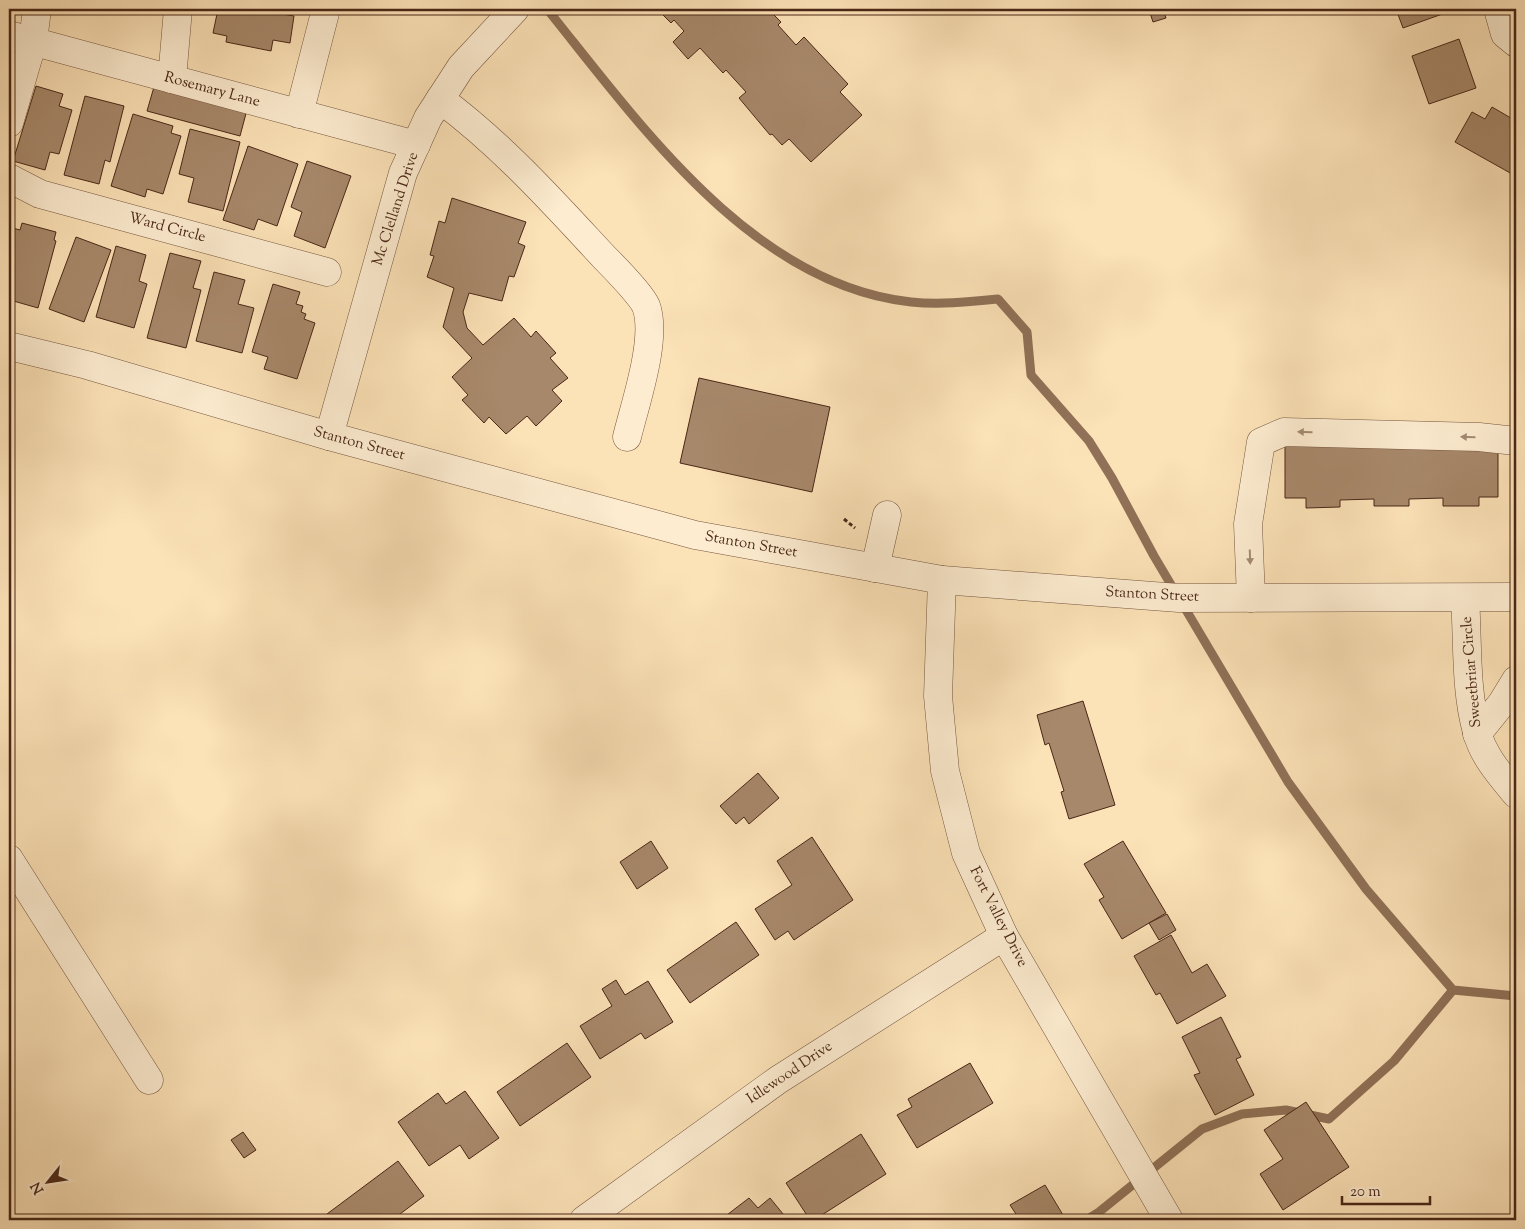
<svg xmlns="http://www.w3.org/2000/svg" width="1525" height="1229" font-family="'Sorts Mill Goudy',serif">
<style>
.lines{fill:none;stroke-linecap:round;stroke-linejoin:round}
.stream{stroke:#907157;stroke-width:9}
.building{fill:#a7886a;stroke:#4a2717}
.minor-casing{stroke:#76563f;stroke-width:29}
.path{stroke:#4a2717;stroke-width:3;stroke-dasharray:4 2.5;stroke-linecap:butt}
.minor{stroke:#fdecd0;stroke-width:28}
.oneway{fill:#a48a74}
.labels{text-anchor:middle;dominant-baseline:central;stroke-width:4;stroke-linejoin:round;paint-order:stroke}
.street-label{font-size:15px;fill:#4a2717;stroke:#fdecd0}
</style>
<rect width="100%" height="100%" fill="#fce2b7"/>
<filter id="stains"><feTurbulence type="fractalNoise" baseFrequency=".004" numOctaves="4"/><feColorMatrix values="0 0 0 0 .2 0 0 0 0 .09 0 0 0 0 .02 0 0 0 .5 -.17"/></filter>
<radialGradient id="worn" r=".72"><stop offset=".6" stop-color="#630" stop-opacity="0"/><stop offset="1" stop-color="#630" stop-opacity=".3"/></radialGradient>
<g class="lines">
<g class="stream">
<path d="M547,9c92,114 205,276 364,293 29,3 57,0 87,-3l29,33 4,43 58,66 23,37 42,78 134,226 78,107 87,101 63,6"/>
<polyline points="1086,1220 1099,1212 1202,1129 1242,1114 1286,1110 1329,1119 1394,1061 1453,990"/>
</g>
</g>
<g class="building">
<polygon points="218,9 254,9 294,16 290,43 273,40 271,51 226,42 227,36 213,33"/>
<polygon points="657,9 768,9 781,22 778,25 796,45 804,37 848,84 840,92 862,115 811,162 789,139 782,145 772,134 770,135 739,98 746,92 726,70 723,73 700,48 688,59 673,42 684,31 674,20 671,23"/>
<polygon points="1154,9 1163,9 1166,18 1153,22 1149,10"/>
<polygon points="1396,9 1447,9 1448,12 1403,28"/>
<polygon points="1459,39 1476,88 1429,104 1412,56"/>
<polygon points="156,80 248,106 240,136 147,111"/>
<polygon points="36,86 63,94 59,106 72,110 59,154 50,152 45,170 13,161"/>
<polygon points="85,96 124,106 110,162 105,160 99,184 64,175"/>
<polygon points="1492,107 1516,121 1516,167 1512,174 1455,142 1472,112 1485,119"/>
<polygon points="133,114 173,126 171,133 181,136 163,194 147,189 145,197 111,186"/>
<polygon points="190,129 240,142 223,211 188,202 194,178 179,174"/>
<polygon points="248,146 298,164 277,226 258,219 254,230 223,220"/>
<polygon points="307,161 351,176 325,248 294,236 302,212 291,207"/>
<polygon points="452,198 526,222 518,243 525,246 514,277 509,276 502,301 469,293 463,312 467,328 483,345 514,318 531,337 536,331 556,353 550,358 568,378 552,390 562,401 536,426 527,416 506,434 489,417 484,423 462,400 468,395 452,377 472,358 443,327 454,288 427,277 434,256 430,255 439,221 445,223"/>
<polygon points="22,223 56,232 54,240 56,241 38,308 10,300 12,294 9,293 9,227 20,230"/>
<polygon points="76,237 111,250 84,322 49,309"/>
<polygon points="116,246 146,255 139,281 147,284 134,328 96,317"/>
<polygon points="170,253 201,261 193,288 201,290 186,348 147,338"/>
<polygon points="214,272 245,280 238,304 254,308 242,353 196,341"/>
<polygon points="273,284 300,292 296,304 303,306 301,312 306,314 304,319 315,323 297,379 264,369 268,357 252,352"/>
<polygon points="699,378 830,407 812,492 680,463"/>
<polygon points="1498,443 1498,497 1479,497 1479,506 1443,506 1443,498 1409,499 1409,506 1374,506 1374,499 1340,500 1340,507 1306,508 1306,498 1285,498 1285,444"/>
<polygon points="1083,701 1115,805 1069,819 1061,792 1064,791 1049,743 1045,745 1037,715"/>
<polygon points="758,773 779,798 749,824 744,817 736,824 720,806"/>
<polygon points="812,837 853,900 794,940 788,931 775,940 755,909 792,885 777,861"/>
<polygon points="651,841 668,868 637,889 620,862"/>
<polygon points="1123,841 1166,913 1122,939 1099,900 1104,897 1084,864"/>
<polygon points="1167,914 1176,930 1159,940 1149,923"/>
<polygon points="736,922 759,955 690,1003 667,970"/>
<polygon points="1171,935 1192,973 1207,964 1226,996 1177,1024 1160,993 1156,995 1134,956"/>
<polygon points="616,980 625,995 648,981 673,1022 645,1039 641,1033 600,1059 580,1026 612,1006 602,989"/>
<polygon points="1221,1017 1241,1057 1236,1059 1254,1095 1215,1115 1194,1075 1200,1073 1182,1037"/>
<polygon points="567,1043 591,1077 520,1126 497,1092"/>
<polygon points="970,1063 993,1103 917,1148 897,1115 912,1107 908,1099"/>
<polygon points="465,1091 499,1138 469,1159 460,1145 429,1166 398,1122 438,1093 446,1104"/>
<polygon points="1306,1102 1349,1167 1283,1210 1260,1174 1283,1159 1264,1130"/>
<polygon points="243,1132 256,1150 244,1158 231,1140"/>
<polygon points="861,1134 886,1174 814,1220 810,1220 786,1183"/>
<polygon points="398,1161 424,1196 392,1220 332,1220 327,1214"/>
<polygon points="1045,1185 1066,1220 1020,1220 1010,1205"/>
<polygon points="749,1198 758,1208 770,1198 788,1220 725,1220 723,1218"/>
</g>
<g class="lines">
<g class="minor-casing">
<g id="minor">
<polyline points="1498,9 1505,34 1516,43"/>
<polyline points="9,35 416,145"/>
<polyline points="172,79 178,9"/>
<path d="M440,99c62,46 112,102 164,158 10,10 37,38 42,49 12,32 -11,98 -19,131"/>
<polyline points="299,114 326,9"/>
<polyline points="9,123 33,41 37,9"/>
<polyline points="9,178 40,194 327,272"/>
<polyline points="9,346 87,365 329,436 695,535 942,580 1179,598 1516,597"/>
<polyline points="329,436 403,173 428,118 461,67 515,9"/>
<polyline points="875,568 887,515"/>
<polyline points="942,580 938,696 945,771 966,853 1004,936 1169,1220"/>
<polyline points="1251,598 1248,524 1261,442 1284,432 1479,437 1516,441"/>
<path d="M1465,598c3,43 0,92 12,134 6,24 24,44 39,62"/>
<polyline points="1477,734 1502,703 1516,680"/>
<polyline points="9,859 149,1080"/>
<polyline points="584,1220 778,1080 1004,936"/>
</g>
</g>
<polyline class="path" points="844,519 855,528"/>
<use href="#minor" class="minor"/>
</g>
<defs><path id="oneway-solid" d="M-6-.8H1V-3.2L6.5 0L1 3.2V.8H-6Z" transform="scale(1.25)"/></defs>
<g class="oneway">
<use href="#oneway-solid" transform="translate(1305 432) rotate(-179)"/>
<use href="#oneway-solid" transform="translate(1468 437) rotate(-178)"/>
<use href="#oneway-solid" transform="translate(1250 557) rotate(88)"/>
</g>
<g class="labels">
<g class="street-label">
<text transform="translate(212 90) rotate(15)">Rosemary Lane</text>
<text transform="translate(396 209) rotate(-72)">Mc Clelland Drive</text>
<text transform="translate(167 228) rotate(15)">Ward Circle</text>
<text transform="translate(359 444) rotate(15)">Stanton Street</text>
<text transform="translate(751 545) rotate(10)">Stanton Street</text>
<text transform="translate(1152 595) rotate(3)">Stanton Street</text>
<text transform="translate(1472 672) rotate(-95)">Sweetbriar Circle</text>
<text transform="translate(998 917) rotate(63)">Fort Valley Drive</text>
<text transform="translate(790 1073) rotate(-34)">Idlewood Drive</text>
</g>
</g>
<rect width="1525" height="1229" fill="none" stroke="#fce2b7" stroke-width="30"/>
<rect x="10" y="10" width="1505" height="1209" fill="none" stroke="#4a2717" stroke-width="2.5"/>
<rect x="15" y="15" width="1495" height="1199" fill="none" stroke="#4a2717"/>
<g transform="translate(48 1182) rotate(240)" stroke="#fdecd0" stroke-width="4" paint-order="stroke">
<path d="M0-4L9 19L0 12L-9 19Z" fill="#4a2717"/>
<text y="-8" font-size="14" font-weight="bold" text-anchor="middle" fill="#4a2717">N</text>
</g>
<path d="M1342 1196v8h88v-8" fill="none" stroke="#4a2717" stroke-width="2.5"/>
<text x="1350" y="1196" font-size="15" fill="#4a2717" stroke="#fdecd0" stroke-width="4" paint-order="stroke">20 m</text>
<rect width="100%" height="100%" filter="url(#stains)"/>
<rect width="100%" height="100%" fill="url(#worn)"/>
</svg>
